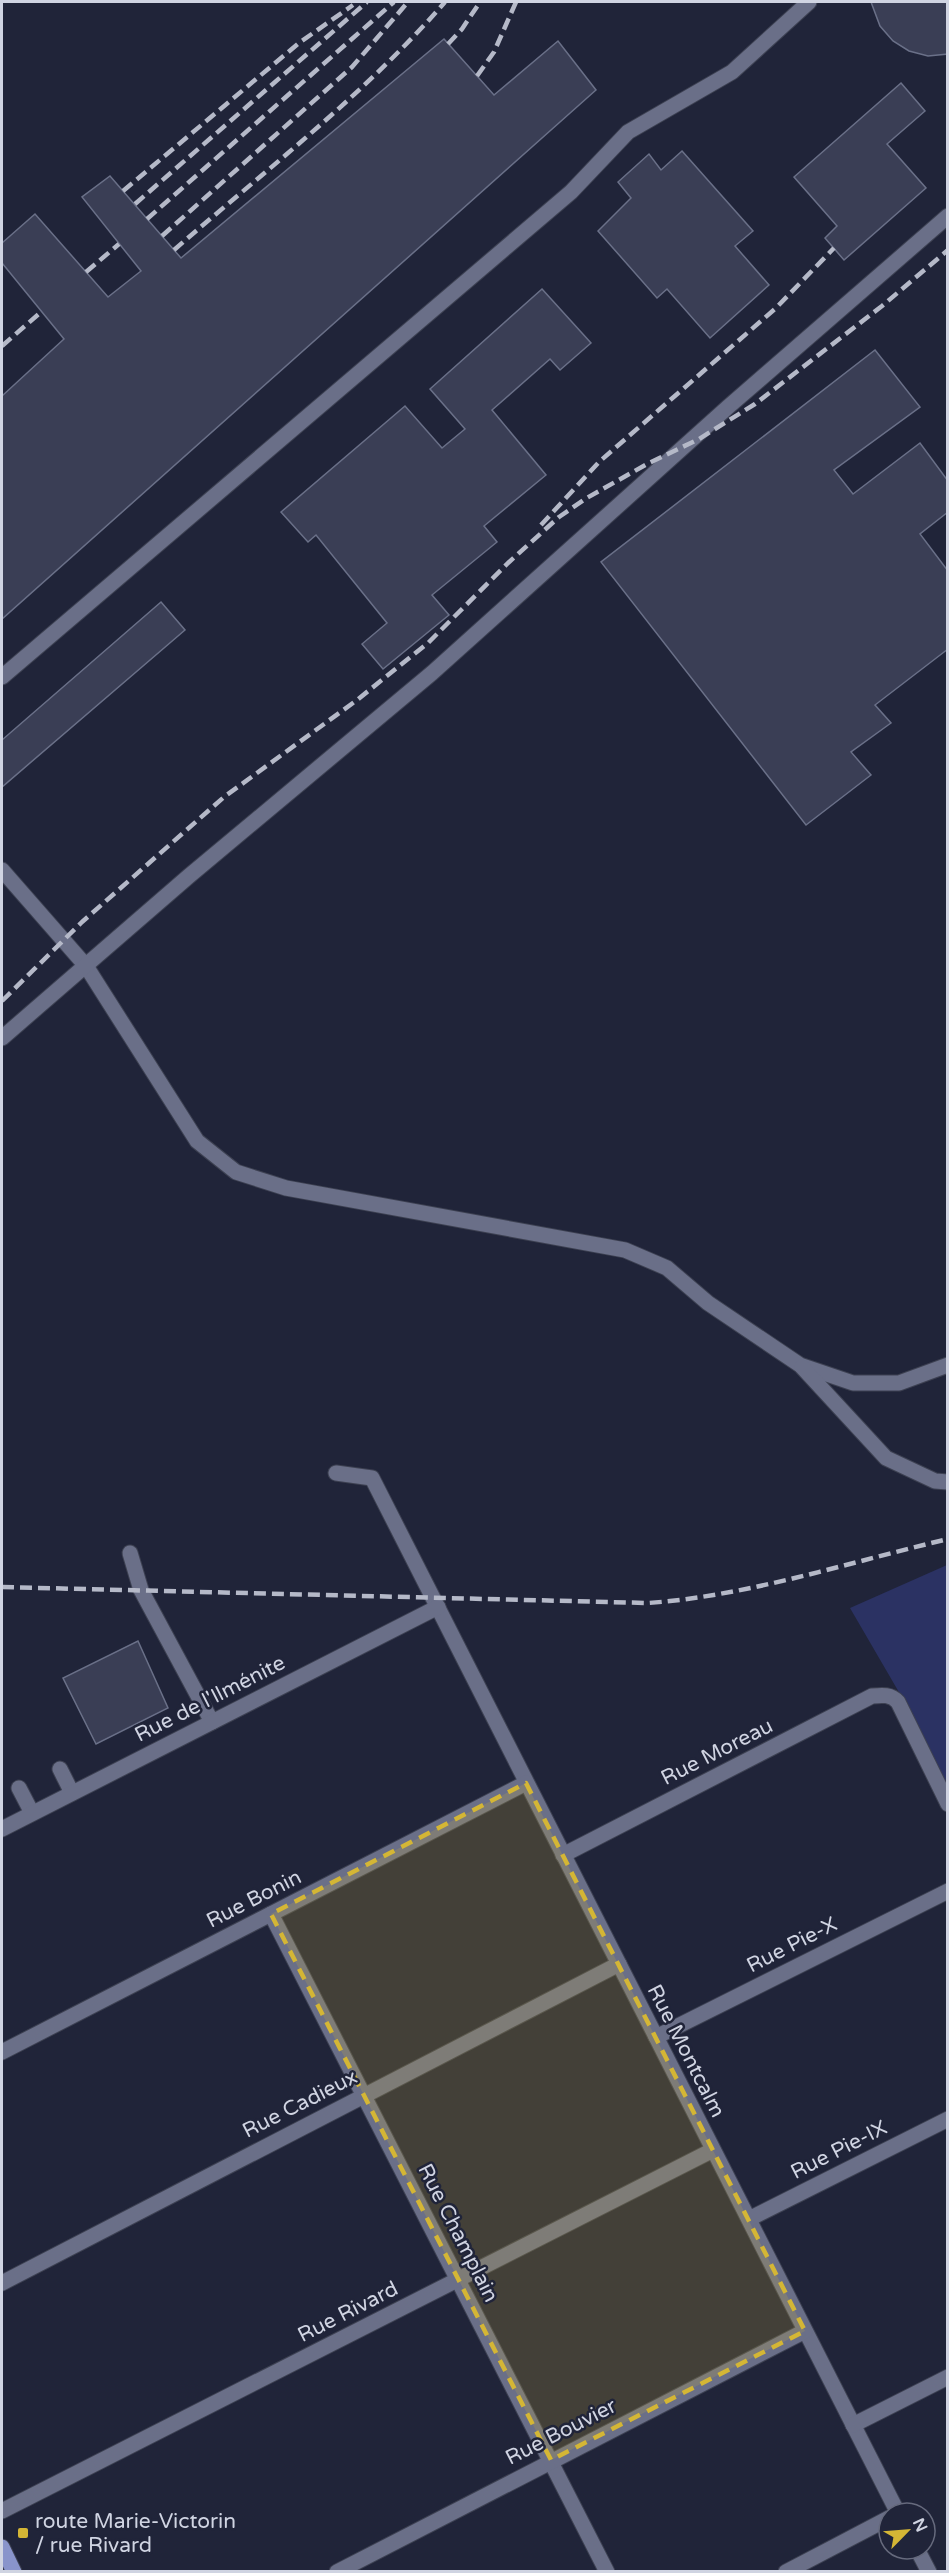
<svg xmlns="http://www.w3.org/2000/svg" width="949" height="2573" font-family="'Varela Round',sans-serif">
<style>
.green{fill:#2b3263}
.building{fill:#3a3e55;stroke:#6a7088;stroke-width:1.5}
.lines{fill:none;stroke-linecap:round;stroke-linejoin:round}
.minor-casing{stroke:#3d4152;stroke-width:17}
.major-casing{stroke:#3d4152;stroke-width:17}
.minor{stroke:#6a6f88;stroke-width:15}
.major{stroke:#8994cb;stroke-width:15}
.rail{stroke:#b5b9c8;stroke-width:4.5;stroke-dasharray:12 6;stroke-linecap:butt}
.marked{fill:#d4b635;fill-opacity:0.2;stroke:#d4b635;stroke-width:4.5;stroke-dasharray:12 8;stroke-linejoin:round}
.poi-dot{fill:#d4b635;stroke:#202439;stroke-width:2}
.labels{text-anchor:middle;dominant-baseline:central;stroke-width:5;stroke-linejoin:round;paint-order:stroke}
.street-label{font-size:21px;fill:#d0d4e2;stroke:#202439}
.poi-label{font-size:21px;fill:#d0d4e2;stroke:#202439;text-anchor:start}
</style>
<rect width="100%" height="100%" fill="#202439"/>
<polygon class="green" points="947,1565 947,1785 900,1694 850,1608"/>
<g class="building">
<polygon points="871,2 948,2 948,54 928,56 909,51 893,41 880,26"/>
<polygon points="444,39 494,95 558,41 596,90 2,619 2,396 64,339 2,263 2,243 35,214 108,297 141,271 82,197 110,176 181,258"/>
<polygon points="901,83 925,111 887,144 926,188 844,260 825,238 837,226 794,177"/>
<polygon points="682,151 753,231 735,246 769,285 710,338 667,289 657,298 598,231 631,198 618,182 649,154 661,170"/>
<polygon points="542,289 591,343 560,370 550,359 492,410 546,475 484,526 497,542 432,595 449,615 383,669 362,644 387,623 316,535 308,542 281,512 405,406 442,448 465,429 430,389"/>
<polygon points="875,350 920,407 834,470 853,494 920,443 948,481 948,512 920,534 948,571 948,649 875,705 891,723 851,752 871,775 806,825 601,562"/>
<polygon points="161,602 185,630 2,787 2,740"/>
<polygon points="138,1641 168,1708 96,1744 63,1678"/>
</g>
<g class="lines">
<g class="minor-casing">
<g id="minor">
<polyline points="2,677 571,192 628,132 732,72 809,2"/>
<polyline points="2,870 86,966 197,1141 236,1172 286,1188 625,1250 667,1268 708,1303 800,1365 853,1383 899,1383 948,1365"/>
<polyline points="2,1038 189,876 432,673 728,407 948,216"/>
<polyline points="802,1367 886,1458 935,1481 948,1482"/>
<polyline points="336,1473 372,1478 898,2513"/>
<polyline points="130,1553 141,1590 212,1722"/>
<polyline points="60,1769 72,1793"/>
<polyline points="19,1788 32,1813"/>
<polyline points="2,1829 438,1607"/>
<path d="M563,1855l309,-159c10,-1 19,-2 26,6l50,102"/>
<polyline points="271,1914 607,2572"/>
<polyline points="656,2037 948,1891"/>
<polyline points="2,2052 526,1783"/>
<polyline points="749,2219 948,2119"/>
<polyline points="2,2283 619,1964"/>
<polyline points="853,2425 948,2377"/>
<polyline points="2,2511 713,2150"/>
<polyline points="917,2549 929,2572"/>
<polyline points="337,2572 805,2331"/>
<polyline points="786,2572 889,2518"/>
</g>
</g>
<g class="major-casing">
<polyline id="major" points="2,2547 14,2572"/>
</g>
<use href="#minor" class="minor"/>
<use href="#major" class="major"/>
<g class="rail">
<polyline points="448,44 462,29 480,2"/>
<polyline points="477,76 494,52 516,2"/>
<polyline points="123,191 299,43 353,5"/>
<polyline points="135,204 367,2"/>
<polyline points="147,219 394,2"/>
<polyline points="162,236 352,67 408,2"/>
<path d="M174,250c92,-80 191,-156 271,-248"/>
<polyline points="86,272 119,244"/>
<polyline points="2,346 41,312"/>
<polyline points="541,525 599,462 776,308 834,248"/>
<polyline points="2,1001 82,922 224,797 357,700 428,643 508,563 559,517 585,499 647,464 699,439 755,404 882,306 948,250"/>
<path d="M2,1587l646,16c100,-7 202,-41 300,-64"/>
</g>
</g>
<path class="marked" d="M526,1783l279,548 -254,129 -280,-546z"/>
<rect class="poi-dot" x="17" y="2527" width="12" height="12" rx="3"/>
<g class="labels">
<g class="street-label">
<text transform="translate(210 1699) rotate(-27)">Rue de l'Ilménite</text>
<text transform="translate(717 1752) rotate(-27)">Rue Moreau</text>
<text transform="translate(254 1899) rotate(-27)">Rue Bonin</text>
<text transform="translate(792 1945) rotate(-27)">Rue Pie-X</text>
<text transform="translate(686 2051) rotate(63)">Rue Montcalm</text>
<text transform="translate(300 2104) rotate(-27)">Rue Cadieux</text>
<text transform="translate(839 2150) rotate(-27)">Rue Pie-IX</text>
<text transform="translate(458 2233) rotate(63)">Rue Champlain</text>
<text transform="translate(348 2312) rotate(-27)">Rue Rivard</text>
<text transform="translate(561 2432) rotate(-27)">Rue Bouvier</text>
</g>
<g class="poi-label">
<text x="35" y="2521">route Marie-Victorin<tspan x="35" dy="24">/ rue Rivard</tspan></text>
</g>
</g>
<rect width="949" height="2573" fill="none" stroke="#d0d4e2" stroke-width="6"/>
<g transform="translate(907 2531) rotate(65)"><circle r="28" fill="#202439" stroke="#666a7d" stroke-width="1.5"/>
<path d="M0-4.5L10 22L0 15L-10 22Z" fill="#d4b635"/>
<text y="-9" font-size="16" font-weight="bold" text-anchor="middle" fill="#d0d4e2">N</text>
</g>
</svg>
